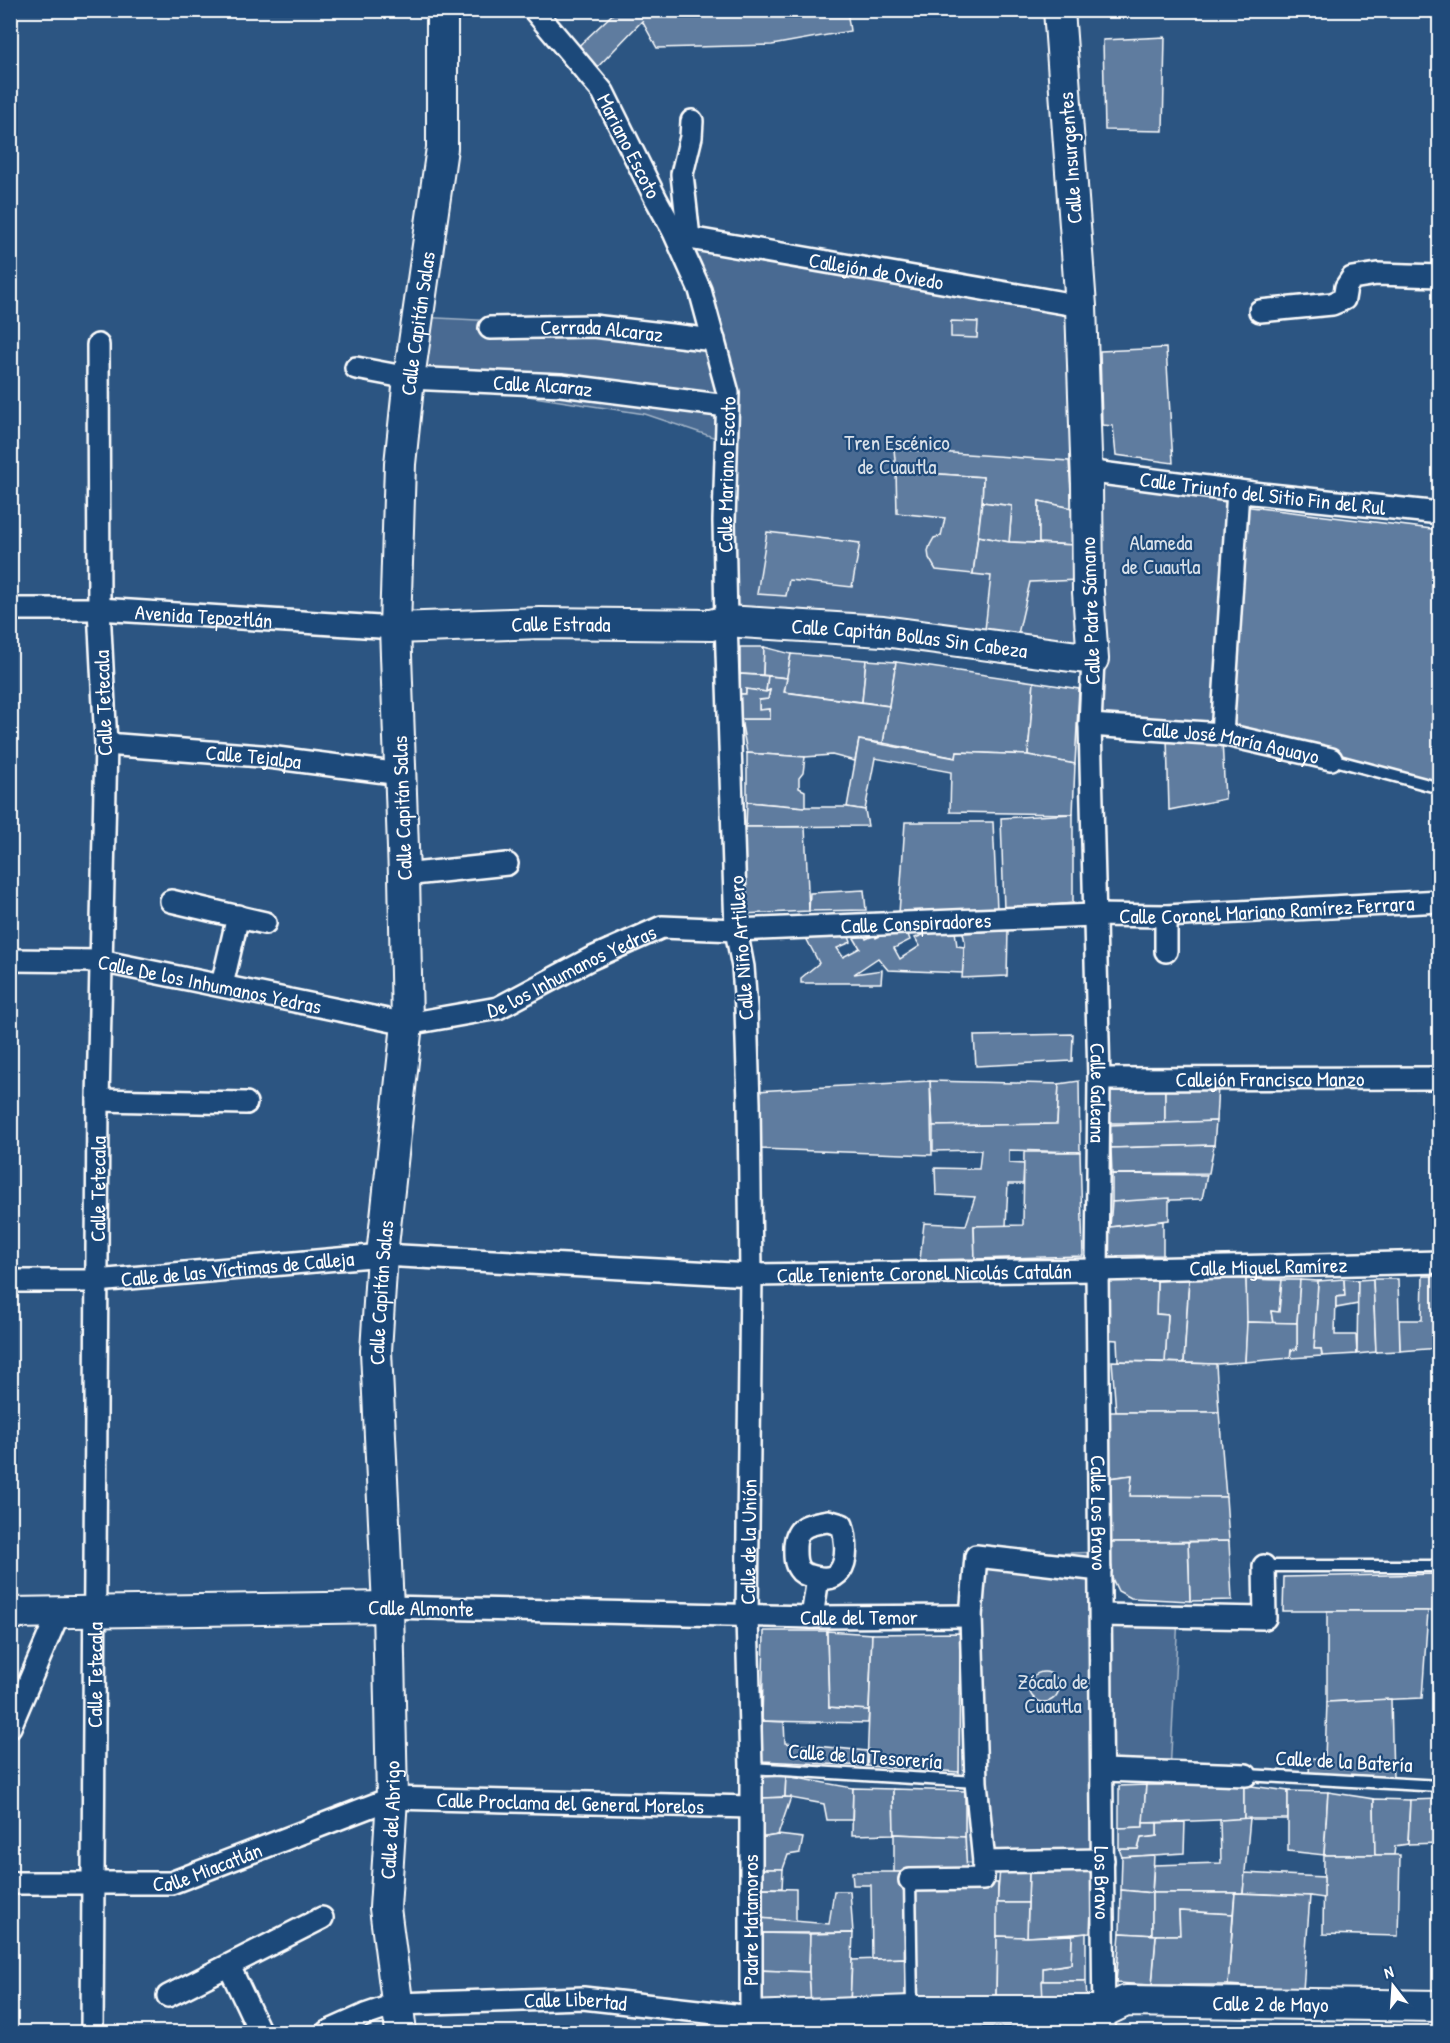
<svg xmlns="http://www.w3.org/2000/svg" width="1450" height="2043" font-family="'Patrick Hand',sans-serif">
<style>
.green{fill:#486b92;stroke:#a4b5c8;stroke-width:1.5;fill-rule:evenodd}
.building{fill:#5e7c9f;stroke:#fff;stroke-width:1.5}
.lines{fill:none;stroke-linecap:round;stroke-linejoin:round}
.lane-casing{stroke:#fff;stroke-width:15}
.street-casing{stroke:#fff;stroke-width:26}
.secondary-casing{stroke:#fff;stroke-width:34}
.lane{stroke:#1f4a7a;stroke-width:10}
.street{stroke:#1f4a7a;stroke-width:21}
.secondary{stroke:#1f4a7a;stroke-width:30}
.labels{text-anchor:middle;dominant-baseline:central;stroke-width:4.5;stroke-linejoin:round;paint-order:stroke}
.street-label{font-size:21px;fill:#fff;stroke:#1f4a7a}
.park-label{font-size:21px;fill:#dae1e9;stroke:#1f4a7a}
</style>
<rect width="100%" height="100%" fill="#2c5582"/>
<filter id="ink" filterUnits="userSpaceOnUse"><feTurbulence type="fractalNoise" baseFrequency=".0167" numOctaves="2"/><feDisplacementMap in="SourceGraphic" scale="12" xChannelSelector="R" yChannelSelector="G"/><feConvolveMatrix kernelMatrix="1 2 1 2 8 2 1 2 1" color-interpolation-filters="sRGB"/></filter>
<g filter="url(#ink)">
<g class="green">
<path d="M673,230l408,76 5,164 152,21 -16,243 -132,-9 3,-66 -367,-38 -1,-180 -80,-27 -236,-36 9,-61 175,9 121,14zM1069,470l17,1 -11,74z"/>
<polygon points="1101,1552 1102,1615 1178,1616 1170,1773 1103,1771 1103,1860 966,1863 965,1791 959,1772 958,1616 976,1556"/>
</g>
<g class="building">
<polygon points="617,10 847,10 850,31 772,45 657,48 642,21 589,76 570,54"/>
<polygon points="1165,37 1163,131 1105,130 1103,40"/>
<polygon points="951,321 978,322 977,338 951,337"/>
<polygon points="1166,348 1173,463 1116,455 1113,426 1102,425 1100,351"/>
<polygon points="894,449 1069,461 1072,508 1039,501 1039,543 1009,542 1012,506 982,502 983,477 896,471"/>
<polygon points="896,471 983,477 982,502 973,574 936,570 929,558 928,551 930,545 934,538 941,536 945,518 897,513"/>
<polygon points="1039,501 1072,508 1075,545 1039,543"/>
<polygon points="982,502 1012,506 1009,542 978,536"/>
<polygon points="1243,506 1440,530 1440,783 1228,731"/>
<polygon points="767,532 860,543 852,587 789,580 786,596 757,594"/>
<polygon points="978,536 1009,542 1075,545 1079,580 1030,582 1018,634 985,630 991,576 973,574"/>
<polygon points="740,647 764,647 763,675 740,674"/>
<polygon points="764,647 791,654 787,678 763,675"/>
<polygon points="791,654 866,660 862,702 784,692"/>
<polygon points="866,660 896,662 889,706 862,702"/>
<polygon points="896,662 1034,682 1028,755 957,752 956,758 883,743"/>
<polygon points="740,674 768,676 766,692 746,689 746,694 740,694"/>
<polygon points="768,676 787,678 784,692 889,706 883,743 859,740 855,761 832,755 805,757 747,753 741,719 770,719 770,709 759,710 759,700 768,699 770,690 766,692"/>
<polygon points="1034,682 1079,689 1075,764 1028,755"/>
<polygon points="746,689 766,692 770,690 768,699 759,700 759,710 770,709 770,719 741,719 740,694 746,694"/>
<polygon points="1167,737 1222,739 1225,799 1169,810"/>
<polygon points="859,740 956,758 957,752 1028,755 1075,764 1073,814 950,812 951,772 875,758 865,810 847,807"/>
<polygon points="747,753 805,757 803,773 799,778 799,788 805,791 805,807 747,802"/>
<polygon points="747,802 805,807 847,807 865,810 868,826 746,827"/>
<polygon points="1073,814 1073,903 1004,910 1001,818"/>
<polygon points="905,822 993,822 997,909 899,914"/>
<polygon points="739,827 805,827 809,911 741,914"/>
<polygon points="864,890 866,910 809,911 810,893"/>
<polygon points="936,930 940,933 949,930 955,931 957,946 964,947 963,973 888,970 878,958 854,974 882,970 881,983 801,983 801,978 819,963 806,938 818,933 848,934 851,942 837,948 843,957 860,948 854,938 864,934 866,939 875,935 876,938 886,933 887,936 897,931 898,935 907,932 910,940 894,948 900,959 920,946 915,938"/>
<polygon points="1008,930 1007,976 962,978 965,942 963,933"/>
<polygon points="1073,1034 1072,1061 976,1066 974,1036"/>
<polygon points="930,1081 1059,1084 1057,1124 933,1126"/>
<polygon points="930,1081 932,1155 759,1149 756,1091"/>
<polygon points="1079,1081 1080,1152 1009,1150 1009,1163 1024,1164 1023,1184 1008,1184 1006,1226 974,1226 975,1259 920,1260 924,1223 966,1225 975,1197 936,1195 935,1168 979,1169 981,1150 933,1151 933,1126 1057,1124 1059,1084"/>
<polygon points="1165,1085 1165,1123 1103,1123 1103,1086"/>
<polygon points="1165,1085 1218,1085 1216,1121 1165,1123"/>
<polygon points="1216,1121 1214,1145 1111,1148 1110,1125"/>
<polygon points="1214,1145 1209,1173 1112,1174 1111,1148"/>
<polygon points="1024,1152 1080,1152 1083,1256 975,1259 974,1226 1023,1225"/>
<polygon points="1112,1174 1207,1175 1202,1199 1112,1202"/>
<polygon points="1169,1198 1169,1220 1110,1227 1112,1202"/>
<polygon points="1163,1221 1163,1255 1106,1256 1110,1227"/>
<polygon points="1423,1276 1440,1276 1440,1348 1400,1351 1399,1320 1422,1320"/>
<polygon points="1189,1279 1184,1363 1165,1362 1168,1315 1156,1314 1157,1281"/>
<polygon points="1189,1279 1246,1279 1248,1313 1245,1362 1216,1364 1184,1363"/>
<polygon points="1246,1279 1282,1280 1279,1312 1271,1311 1273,1323 1247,1322"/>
<polygon points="1344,1279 1345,1296 1336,1297 1335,1335 1356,1335 1357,1354 1322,1356 1321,1349 1314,1349 1318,1281"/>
<polygon points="1344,1279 1358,1280 1358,1304 1336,1308 1336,1297 1345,1296"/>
<polygon points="1373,1279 1376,1352 1357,1354 1358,1280"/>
<polygon points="1373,1279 1398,1279 1400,1351 1376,1352"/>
<polygon points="1109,1280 1157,1281 1156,1314 1168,1315 1165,1362 1118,1361 1117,1340 1103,1339"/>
<polygon points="1282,1280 1300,1280 1297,1323 1273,1323 1271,1311 1279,1312"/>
<polygon points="1300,1280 1318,1281 1314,1349 1321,1349 1322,1356 1290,1358 1291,1350 1297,1349 1297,1323"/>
<polygon points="1247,1322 1297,1323 1297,1349 1291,1350 1290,1358 1245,1362"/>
<polygon points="1112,1361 1216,1364 1219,1412 1116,1412"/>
<polygon points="1108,1412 1219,1412 1226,1497 1130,1496 1132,1475 1109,1478"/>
<polygon points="1132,1475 1130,1496 1226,1497 1229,1541 1111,1542 1109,1478"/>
<polygon points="1229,1541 1232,1600 1190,1601 1188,1542"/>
<polygon points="1111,1542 1188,1542 1190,1601 1131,1598 1118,1591 1111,1576"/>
<polygon points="1440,1574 1440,1611 1283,1611 1284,1577"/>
<polygon points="1327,1611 1428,1611 1422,1698 1327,1702"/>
<polygon points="764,1631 827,1631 829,1707 869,1710 868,1723 762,1721"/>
<polygon points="827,1631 872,1634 869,1710 829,1707"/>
<polygon points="960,1633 959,1772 867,1766 872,1634"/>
<circle cx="1044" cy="1687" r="15"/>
<polygon points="1391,1699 1393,1778 1309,1774 1310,1758 1325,1759 1327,1702"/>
<polygon points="762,1721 784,1722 785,1743 867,1751 867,1766 762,1761"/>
<polygon points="786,1776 785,1797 763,1798 763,1777"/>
<polygon points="786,1776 853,1788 852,1820 827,1820 824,1804 785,1797"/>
<polygon points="1146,1785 1143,1827 1119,1828 1119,1786"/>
<polygon points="1146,1785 1244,1785 1244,1819 1143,1823"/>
<polygon points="1244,1785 1288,1791 1288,1819 1244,1819"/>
<polygon points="853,1788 893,1789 894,1834 852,1835"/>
<polygon points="893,1789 965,1791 965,1837 894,1834"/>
<polygon points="1288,1791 1328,1792 1324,1855 1288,1851"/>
<polygon points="1328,1792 1374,1799 1375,1855 1324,1855"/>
<polygon points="791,1797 778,1835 760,1838 763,1798"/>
<polygon points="1374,1799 1410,1800 1408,1844 1395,1846 1394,1855 1375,1855"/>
<polygon points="1440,1799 1440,1843 1408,1844 1410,1800"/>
<polygon points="1250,1818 1243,1893 1152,1893 1154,1865 1221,1863 1220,1820"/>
<polygon points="1185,1822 1184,1853 1122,1857 1119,1849 1138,1849 1141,1838 1157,1836 1157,1823"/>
<polygon points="1143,1823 1157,1823 1157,1836 1141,1838 1138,1849 1119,1849 1119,1828 1143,1827"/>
<polygon points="894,1834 965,1837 967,1874 894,1872"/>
<polygon points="778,1835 803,1838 800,1853 788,1855 783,1869 760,1869 760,1838"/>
<polygon points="1154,1855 1152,1893 1121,1890 1122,1857"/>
<polygon points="1324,1855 1400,1855 1398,1936 1323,1934"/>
<polygon points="1093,1865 1090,1933 1027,1937 1029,1869"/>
<polygon points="760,1869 783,1869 782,1888 759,1888"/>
<polygon points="1000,1869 1029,1869 1028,1903 997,1903"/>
<polygon points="852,1872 907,1872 907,1958 872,1959 871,1885 853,1885"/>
<polygon points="1245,1873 1324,1877 1324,1898 1310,1896 1243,1893"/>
<polygon points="910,1880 998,1883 996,2000 917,2000"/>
<polygon points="759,1888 796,1889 796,1921 759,1918"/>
<polygon points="1121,1890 1152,1893 1152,1935 1120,1933"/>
<polygon points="834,1891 850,1891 853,1933 757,1933 759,1918 829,1924"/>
<polygon points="1152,1893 1235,1893 1233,1914 1179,1911 1180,1935 1152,1935"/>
<polygon points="1235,1893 1310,1896 1303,1990 1228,1985"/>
<polygon points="997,1903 1028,1903 1027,1937 997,1936"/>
<polygon points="1179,1911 1233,1914 1228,1985 1152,1985 1156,1935 1180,1935"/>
<polygon points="757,1933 810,1934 809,1972 756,1970"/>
<polygon points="853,1933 850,2006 811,2007 809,1972 810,1934"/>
<polygon points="1086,1933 1086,1981 1042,1981 1043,1968 1071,1964 1072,1935"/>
<polygon points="1120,1933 1156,1935 1152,1985 1116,1983"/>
<polygon points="1072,1935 1071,1964 1043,1968 1043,2001 996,2000 997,1936 1027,1937"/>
<polygon points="907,1958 906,2005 850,2006 852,1960"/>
<polygon points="756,1970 809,1972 811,2007 757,2008"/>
<polygon points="1042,1981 1086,1981 1087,2001 1043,2001"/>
<polygon points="1055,2021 1093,2022 1094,2032 1041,2032 1054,2031"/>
</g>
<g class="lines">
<g class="lane-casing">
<g id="lane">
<polyline points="1331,759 1440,788"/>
<polyline points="1264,1566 1440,1566"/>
<polyline points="751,1768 976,1782"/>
<polyline points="1246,1775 1440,1786"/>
<polyline points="910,1880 912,2008"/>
</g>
</g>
<g class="street-casing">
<g id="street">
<path id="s1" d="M673,230l16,8 392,68"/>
<polyline points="689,238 682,174 691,137 692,121"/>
<polyline points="1260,311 1332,304 1344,299 1346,287 1352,278 1377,274 1440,276"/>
<path id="s2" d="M490,328l103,-2 121,14"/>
<path id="s3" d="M356,368l53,10 152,7 166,21"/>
<path id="s4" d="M1086,471l167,22 187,20"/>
<path id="s5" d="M10,609h89l296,19"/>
<path id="s6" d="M1093,659l-3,66 9,354 -2,191 7,762"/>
<path id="s7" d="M1090,725l132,9 109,25"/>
<polyline points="1222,734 1238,491"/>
<path id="s8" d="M106,744l155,12 140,18"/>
<polyline points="404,875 507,864"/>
<polyline points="171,901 265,923"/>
<polyline points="1166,951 1166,916"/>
<path id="s9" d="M10,960l90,1 307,63 91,-16 92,-49 72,-32 74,3 358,-15 72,1 274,-15"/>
<polyline points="222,985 238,916"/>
<path id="s10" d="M1099,1079l341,-1"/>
<polyline points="98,1100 246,1103"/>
<path id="s11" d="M10,1281h87l285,-26 369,20 346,-5 343,-8"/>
<path d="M828,1521l14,4c7,22 7,61 -27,52 -6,-1 -13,-3 -16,-8 -5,-7 -4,-15 -4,-23 1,-21 15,-22 33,-25z"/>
<path id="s12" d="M388,1607l424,10 159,-1"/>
<polyline points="1101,1615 1265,1618 1264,1566"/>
<polyline points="812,1617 818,1578"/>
<polyline points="10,1727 59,1612"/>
<polyline points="1103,1770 1246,1775"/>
<polyline points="984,1862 976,1782 971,1616 976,1556 1100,1570"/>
<polyline points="910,1880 983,1879 984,1862 1103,1860"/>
<path id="s13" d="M10,1883h161l221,-85 358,9"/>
<polyline points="229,1966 260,2032"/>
<polyline points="168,1996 322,1918"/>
<path id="s14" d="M92,2032l6,-932 8,-356 -7,-135 -1,-264"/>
<path id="s15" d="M327,2032l38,-17 32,-11 186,-6 168,19v-249l-4,-152 4,-341 -2,-172 -3,-94 -3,-42 -7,-37 -10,-309 -2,-100 4,-128 -28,-103 -27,-60 -17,-31 -53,-107 -69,-82"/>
<polyline points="929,2032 930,2012"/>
</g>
</g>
<g class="secondary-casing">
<g id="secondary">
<path id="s16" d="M395,628l146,-5 170,2 15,-4 157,10 210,28 -5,-67 -1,-108 -6,-178 -22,-296"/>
<polyline points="10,1613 388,1607"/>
<path id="s17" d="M401,2032l-16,-124 7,-110 -4,-191 -12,-256 6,-96 25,-231 -3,-149 -9,-247 5,-164 9,-86 33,-230v-138"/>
<path id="s18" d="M750,2032l1,-15 161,-6h193l21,-10 314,5"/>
</g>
</g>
<use href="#lane" class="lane"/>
<use href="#street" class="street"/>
<use href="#secondary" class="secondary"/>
</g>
</g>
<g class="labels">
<g class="street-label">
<text transform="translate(629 146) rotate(63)">Mariano Escoto</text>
<text transform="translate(1070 158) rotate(-94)">Calle Insurgentes</text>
<text stroke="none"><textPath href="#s1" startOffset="208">Callejón de Oviedo</textPath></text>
<text stroke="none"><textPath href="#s17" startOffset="1713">Calle Capitán Salas</textPath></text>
<text stroke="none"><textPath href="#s2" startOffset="112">Cerrada Alcaraz</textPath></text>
<text stroke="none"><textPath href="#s3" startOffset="188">Calle Alcaraz</textPath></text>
<text stroke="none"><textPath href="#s15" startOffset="1974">Calle Mariano Escoto</textPath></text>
<text stroke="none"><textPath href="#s4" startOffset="178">Calle Triunfo del Sitio Fin del Rul</textPath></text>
<text transform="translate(1090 611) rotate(-92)">Calle Padre Sámano</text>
<text stroke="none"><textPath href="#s5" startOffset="194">Avenida Tepoztlán</textPath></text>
<text stroke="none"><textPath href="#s16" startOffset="166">Calle Estrada</textPath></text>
<text stroke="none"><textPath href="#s16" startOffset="516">Calle Capitán Bollas Sin Cabeza</textPath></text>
<text transform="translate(103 703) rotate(-92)">Calle Tetecala</text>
<text stroke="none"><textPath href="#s7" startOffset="142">Calle José María Aguayo</textPath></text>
<text stroke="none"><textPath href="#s8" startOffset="148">Calle Tejalpa</textPath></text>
<text transform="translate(402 808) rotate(-92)">Calle Capitán Salas</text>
<text stroke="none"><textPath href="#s9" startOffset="1284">Calle Coronel Mariano Ramírez Ferrara</textPath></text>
<text stroke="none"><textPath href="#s9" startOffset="933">Calle Conspiradores</textPath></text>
<text transform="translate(741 948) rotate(-94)">Calle Niño Artillero</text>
<text stroke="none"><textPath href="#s9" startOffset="578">De los Inhumanos Yedras</textPath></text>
<text stroke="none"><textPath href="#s9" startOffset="202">Calle De los Inhumanos Yedras</textPath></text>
<text stroke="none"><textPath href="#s10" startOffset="171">Callejón Francisco Manzo</textPath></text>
<text stroke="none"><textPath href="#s6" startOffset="434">Calle Galeana</textPath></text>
<text stroke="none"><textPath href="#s14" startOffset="843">Calle Tetecala</textPath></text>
<text stroke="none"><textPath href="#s11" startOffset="1260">Calle Miguel Ramírez</textPath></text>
<text stroke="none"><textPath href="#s11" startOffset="228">Calle de las Víctimas de Calleja</textPath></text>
<text stroke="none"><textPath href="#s11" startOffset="916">Calle Teniente Coronel Nicolás Catalán</textPath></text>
<text stroke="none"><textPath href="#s17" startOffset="741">Calle Capitán Salas</textPath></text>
<text stroke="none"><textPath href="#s6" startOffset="854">Calle Los Bravo</textPath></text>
<text stroke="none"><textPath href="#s15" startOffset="906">Calle de la Unión</textPath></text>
<text transform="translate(421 1608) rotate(1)">Calle Almonte</text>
<text stroke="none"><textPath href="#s12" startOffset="471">Calle del Temor</textPath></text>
<text stroke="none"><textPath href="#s14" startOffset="357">Calle Tetecala</textPath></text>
<text transform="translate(865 1756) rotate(4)">Calle de la Tesorería</text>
<text transform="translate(1344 1761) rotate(3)">Calle de la Batería</text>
<text stroke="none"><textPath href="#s13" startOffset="576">Calle Proclama del General Morelos</textPath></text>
<text stroke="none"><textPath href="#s17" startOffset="213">Calle del Abrigo</textPath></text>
<text stroke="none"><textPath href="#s13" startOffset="200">Calle Miacatlán</textPath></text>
<text stroke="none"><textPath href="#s6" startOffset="1224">Los Bravo</textPath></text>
<text transform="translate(750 1920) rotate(-90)">Padre Matamoros</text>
<text stroke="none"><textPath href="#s15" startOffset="254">Calle Libertad</textPath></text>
<text stroke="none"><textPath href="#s18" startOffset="537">Calle 2 de Mayo</textPath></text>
</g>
<g class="park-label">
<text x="897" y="442">Tren Escénico<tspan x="897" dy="24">de Cuautla</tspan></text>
<text x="1161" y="542">Alameda<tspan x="1161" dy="24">de Cuautla</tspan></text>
<text x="1053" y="1681">Zócalo de<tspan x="1053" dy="24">Cuautla</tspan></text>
</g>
</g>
<rect width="1450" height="2043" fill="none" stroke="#1f4a7a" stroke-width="36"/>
<rect x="18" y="18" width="1414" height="2007" fill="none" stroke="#fff" stroke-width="2" filter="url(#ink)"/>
<g transform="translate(1393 1986) rotate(343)" stroke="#1f4a7a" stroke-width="4.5" paint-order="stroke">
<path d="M0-4.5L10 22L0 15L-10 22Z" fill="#ffffff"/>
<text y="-9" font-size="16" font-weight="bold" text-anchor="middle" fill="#ffffff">N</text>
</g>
</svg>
